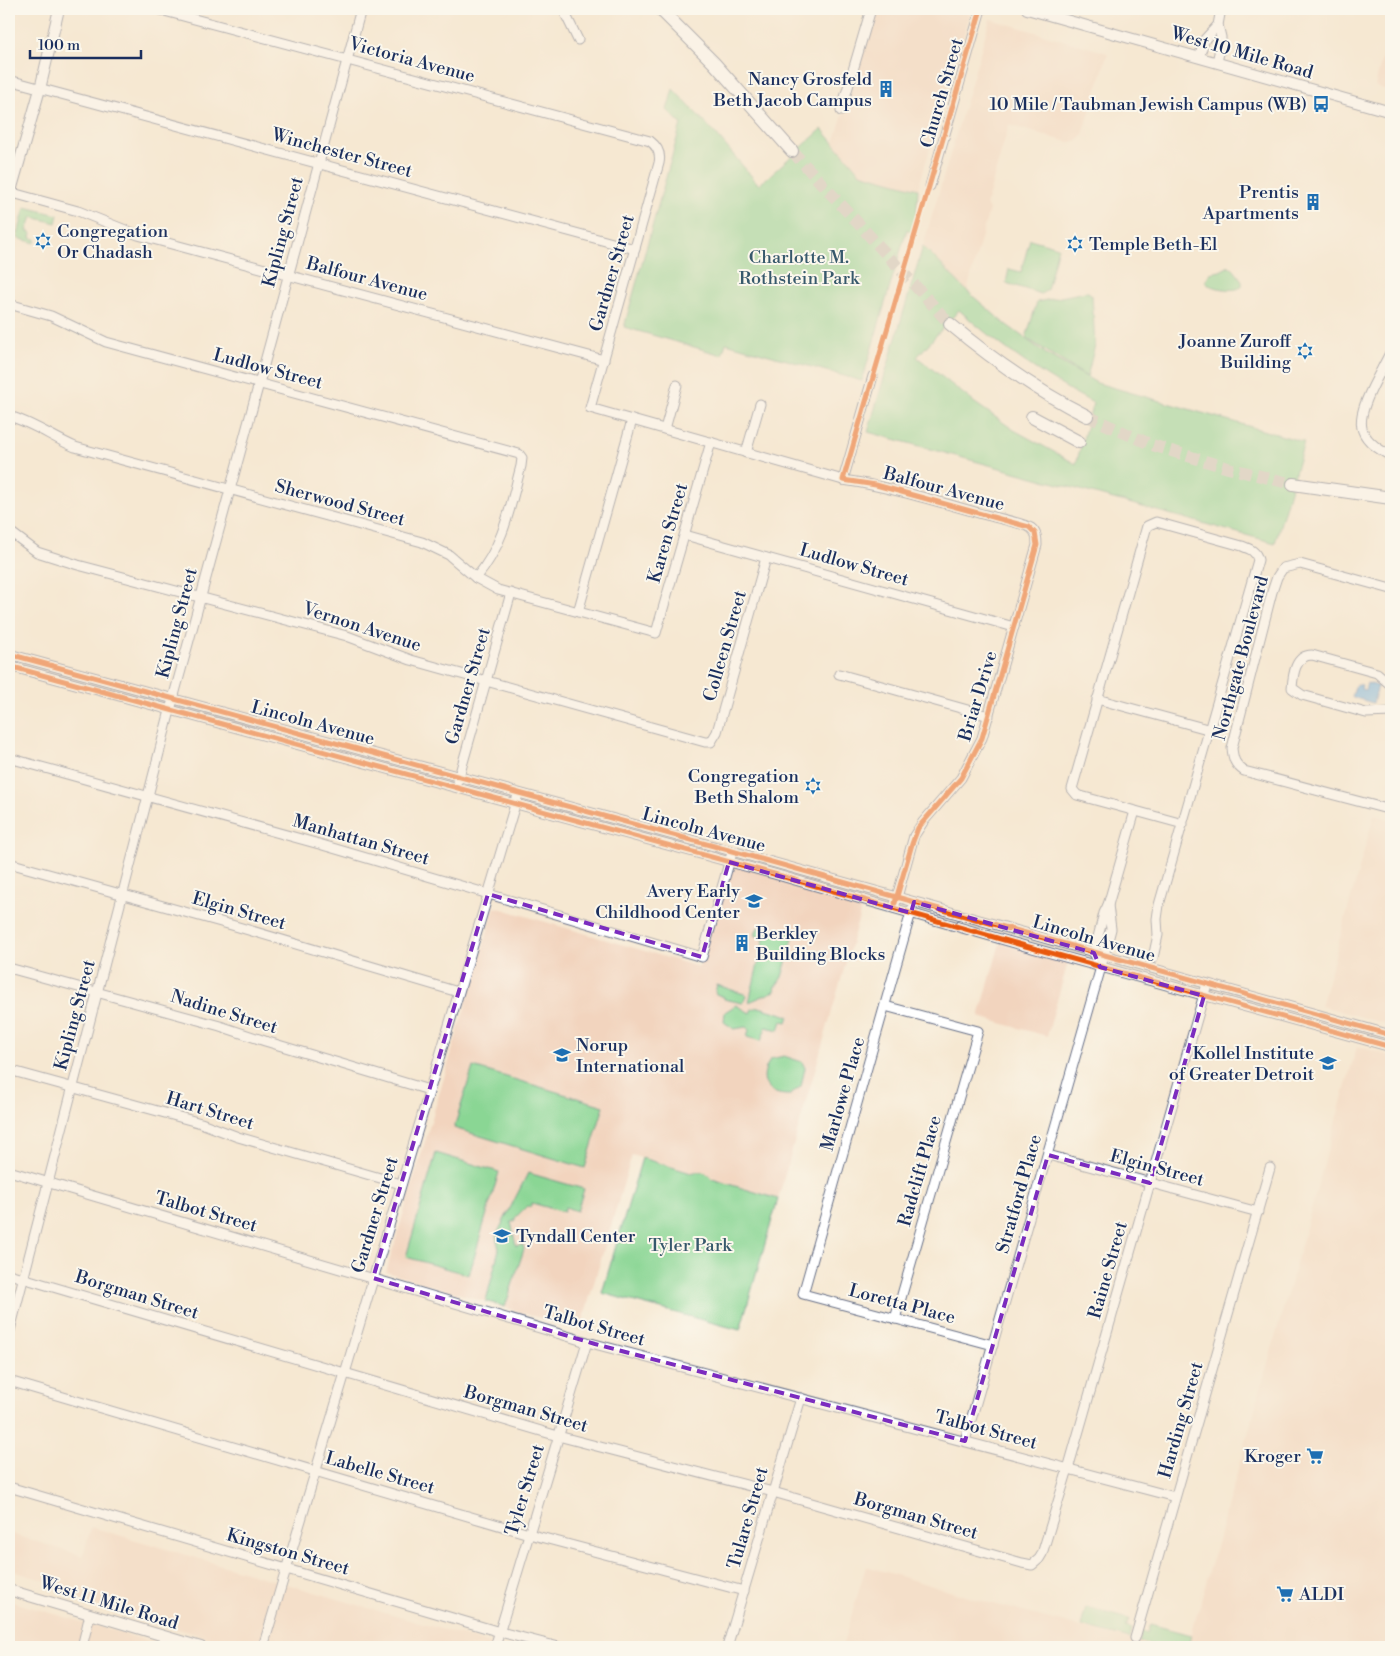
<svg xmlns="http://www.w3.org/2000/svg" width="1400" height="1656" font-family="'Libre Bodoni',serif">
<style>
.built{fill:#f2d4be}
.green{fill:#8ad694;stroke:#528279;fill-rule:evenodd}
.water{fill:#6db1e3;stroke:#4470a0}
.lines{fill:none;stroke-linecap:round;stroke-linejoin:round}
.highway-tunnel{stroke:#cac3bb;stroke-width:12;stroke-dasharray:12 6;stroke-linecap:butt}
.minor-casing{stroke:#687087;stroke-width:11}
.major-casing{stroke:#687087;stroke-width:12}
.highway-casing{stroke:#687087;stroke-width:14}
.minor{stroke:#fff;stroke-width:9}
.major{stroke:#fff;stroke-width:10}
.highway{stroke:#fff;stroke-width:12}
.cycleway-casing{stroke:#fbf7ec;stroke-width:8}
.cycleway{stroke:#e8590c;stroke-width:5}
.marked{fill:none;stroke:#7b2cbf;stroke-width:4;stroke-dasharray:10 6;stroke-linejoin:round}
.labels{text-anchor:middle;dominant-baseline:central;stroke-width:4;stroke-linejoin:round;paint-order:stroke}
.street-label{font-size:18px;fill:#1b2f5e;stroke:#fbf7ec}
.poi-label{font-size:18px;fill:#1b2f5e;stroke:#fbf7ec;text-anchor:end}
.park-label{font-size:18px;fill:#37596c;stroke:#fbf7ec}
</style>
<rect width="100%" height="100%" fill="#fbf7ec"/>
<filter id="ink" filterUnits="userSpaceOnUse"><feTurbulence type="fractalNoise" baseFrequency=".02" numOctaves="2"/><feDisplacementMap in="SourceGraphic" scale="10" xChannelSelector="R" yChannelSelector="G"/><feConvolveMatrix kernelMatrix="1 2 1 2 8 2 1 2 1" color-interpolation-filters="sRGB"/></filter>
<filter id="wash" filterUnits="userSpaceOnUse"><feTurbulence type="fractalNoise" baseFrequency=".0096" numOctaves="4" result="noise"/><feDisplacementMap in="SourceGraphic" scale="20" xChannelSelector="R" yChannelSelector="G"/><feGaussianBlur stdDeviation="1.12" result="paint"/><feColorMatrix in="noise" values="0 0 0 0 0 0 0 0 0 0 0 0 0 0 0 0 0 1.4 0 .05"/><feComposite in="paint" operator="in"/></filter>
<g filter="url(#wash)">
<rect width="100%" height="100%" fill="#f6e8d2"/>
<g class="built">
<polygon points="876,9 951,9 970,14 918,189 860,173 834,143"/>
<polygon points="990,19 1108,53 1083,135 1080,139 1076,142 1068,142 1009,125 986,205 989,209 967,291 923,246"/>
<polygon points="1391,23 1391,91 1375,86"/>
<polygon points="1374,815 1391,820 1391,1025 1321,1006"/>
<polygon points="731,859 865,896 778,1199 632,1155 580,1330 386,1272 495,907 699,967"/>
<polygon points="1000,943 1068,962 1047,1036 979,1017"/>
<polygon points="1357,1046 1391,1056 1391,1647 1188,1647"/>
<polygon points="91,1527 502,1647 239,1647 83,1601 65,1592 60,1585 9,1570 9,1533 83,1556"/>
<polygon points="866,1566 975,1599 1156,1647 842,1647"/>
<polygon points="9,1601 170,1647 9,1647"/>
</g>
<g class="green">
<polygon points="673,89 714,132 759,185 822,129 860,173 918,189 915,237 907,229 862,381 726,343 722,355 624,327 681,124 667,110"/>
<polygon points="25,207 58,215 56,223 32,217 27,231 32,233 31,238 36,239 35,243 17,238"/>
<polygon points="1030,239 1058,247 1047,290 1041,294 1006,283 1009,269 1021,272"/>
<path d="M923,246l44,45 37,32 44,32 49,28 207,59 -29,101 -407,-111zM959,310c41,37 85,67 134,93l-17,61 -62,-34 -39,-27 -58,-46z"/>
<path d="M1229,266c4,2 5,4 8,8 19,22 -20,16 -30,10l-1,-4 4,-7 10,-2z"/>
<polygon points="1085,292 1088,292 1092,295 1095,345 1087,377 1026,338 1037,302"/>
<polygon points="758,927 786,933 788,929 795,931 782,977 776,986 775,991 749,1002 764,939 755,935"/>
<polygon points="717,985 747,995 744,1002 742,1003 724,999 724,997 716,994 715,992"/>
<polygon points="736,1005 750,1013 752,1009 759,1007 789,1016 787,1022 782,1021 779,1030 766,1027 761,1041 747,1037 749,1030 746,1027 734,1029 724,1022 725,1012"/>
<path d="M784,1056l18,6 3,6 -4,18 -11,9c-25,1 -33,-17 -19,-36z"/>
<polygon points="473,1067 604,1106 585,1168 454,1128"/>
<polygon points="436,1153 499,1172 469,1275 406,1257"/>
<path d="M642,1158l49,15c9,-3 16,-1 21,6l66,20 -38,131 -138,-37z"/>
<polygon points="528,1173 584,1189 577,1211 565,1207 564,1212 532,1203 531,1207 527,1206 515,1218 515,1221 511,1222 516,1246 523,1245 524,1249 505,1307 486,1301 499,1249 496,1236"/>
<polygon points="1086,1607 1129,1619 1126,1627 1132,1629 1130,1639 1081,1626"/>
<polygon points="1150,1624 1191,1635 1188,1647 1158,1647 1139,1641 1142,1631 1147,1633"/>
</g>
<polygon class="water" points="1367,683 1378,686 1373,703 1352,697 1356,684 1362,685 1361,689 1365,690"/>
</g>
<g filter="url(#ink)">
<g class="lines">
<g class="highway-tunnel">
<polyline points="792,151 950,324"/>
<polyline points="1087,416 1152,445 1228,468 1293,484"/>
</g>
<g class="minor-casing">
<g id="minor">
<path d="M157,9l493,132c8,6 11,13 9,22l-69,245 253,72c49,7 96,22 143,35 11,3 37,8 45,13 6,5 6,11 6,17l-55,193 -21,40 -38,44 -9,14 -20,72"/>
<polyline points="563,9 578,40"/>
<polyline points="1199,57 1205,39 1218,25"/>
<polyline points="1217,62 1221,44 1221,37 1218,25 1221,9"/>
<polyline points="9,80 635,249"/>
<polyline points="841,111 871,9"/>
<polyline points="930,186 981,9"/>
<polyline points="9,192 78,211 138,235 604,360"/>
<path d="M9,304l42,12 55,26 413,112 3,4 -1,8c-11,41 -17,79 -45,112"/>
<path d="M1391,351c-6,12 -12,23 -18,35 -17,35 -19,51 18,70"/>
<path d="M9,416c24,7 43,21 66,31l347,95 27,13 27,23 22,12 158,43 55,-191"/>
<polyline points="665,429 677,385"/>
<polyline points="746,453 760,404"/>
<polyline points="843,480 873,376"/>
<polyline points="9,531 37,552 78,565 347,636 411,660 705,742 711,742 717,732 766,558"/>
<polyline points="685,535 1014,627"/>
<path d="M1391,589l-91,-25 -17,4 -6,9 -5,15 -40,156c1,11 3,17 12,23l147,39"/>
<polyline points="578,612 632,420"/>
<polyline points="9,654 732,851 1391,1035"/>
<polyline points="9,666 774,874 1011,942 1391,1047"/>
<polyline points="839,674 989,716"/>
<path d="M1391,685l-14,-12 -65,-18c-17,0 -19,20 -20,33l10,7 64,18 25,-1"/>
<polyline points="1097,699 1211,730"/>
<polyline points="9,758 319,844 702,957 731,856"/>
<polyline points="458,780 511,593"/>
<polyline points="9,863 235,926 458,992"/>
<polyline points="912,909 803,1294 993,1345"/>
<polyline points="1096,957 1094,953 1104,913 1108,905 1135,811"/>
<path d="M1153,958l5,-23 -1,-16 2,-14 99,-345c-2,-9 -8,-11 -16,-14l-86,-24 -9,4 -75,263 5,6 106,29"/>
<polyline points="9,968 220,1026 265,1041 429,1090"/>
<polyline points="885,1006 978,1031 895,1319"/>
<polyline points="9,1070 201,1123 238,1137 401,1184"/>
<polyline points="1048,1155 1258,1212"/>
<polyline points="9,1171 587,1342 1175,1497"/>
<polyline points="9,1274 558,1436 773,1492 1022,1563 1032,1565 1039,1559 1042,1554 1068,1469 1207,984"/>
<polyline points="9,1334 173,699 361,9"/>
<polyline points="9,1381 529,1534 744,1591"/>
<polyline points="965,1441 1099,974 1111,929 1108,905"/>
<polyline points="9,1487 500,1632 559,1647"/>
<polyline points="1135,1638 1270,1168"/>
<polyline points="82,1647 90,1614"/>
<polyline points="175,1647 177,1640"/>
<polyline points="263,1647 517,798"/>
<polyline points="495,1647 587,1342"/>
<polyline points="727,1647 801,1398"/>
</g>
</g>
<g class="major-casing">
<g id="major">
<polyline points="1027,9 1391,112"/>
<polyline points="9,198 40,89 59,9"/>
<polyline points="9,1590 201,1647"/>
</g>
</g>
<g class="highway-casing">
<g id="highway">
<polyline points="660,9 714,63 792,151"/>
<path d="M950,324c43,36 87,67 137,92"/>
<polyline points="1032,417 1079,442"/>
<polyline points="1293,484 1391,498"/>
</g>
</g>
<use href="#minor" class="minor"/>
<use href="#major" class="major"/>
<use href="#highway" class="highway"/>
<g class="cycleway-casing">
<g id="cycleway">
<polyline points="9,654 732,851 1391,1035"/>
<polyline points="9,666 774,874 1011,942 1391,1047"/>
<polyline points="895,903 912,844 918,828 961,778 982,738 1037,545 1035,533 1029,527 876,485 843,480 981,9"/>
</g>
</g>
<use href="#cycleway" class="cycleway"/>
</g>
</g>
<path d="M0 0H1400V1656H0ZM729,862l182,51 3,-11 180,51 6,14 104,29 -54,187 -102,-28 -83,286 -370,-97 -222,-66 115,-384 214,63z" fill="#f6e8d2" fill-opacity=".55" fill-rule="evenodd"/>
<path class="marked" d="M729,862l182,51 3,-11 180,51 6,14 104,29 -54,187 -102,-28 -83,286 -370,-97 -222,-66 115,-384 214,63z"/>
<defs>
<g id="building-bare" transform="scale(1.35)"><path d="M-4-6H4V6H1V3H-1V6H-4ZM-2.5-4.3h1.7v1.8h-1.7ZM.8-4.3h1.7v1.8H.8ZM-2.5-1h1.7V.8h-1.7ZM.8-1h1.7V.8H.8Z" fill="#1f6fb2" stroke="#fbf7ec" stroke-width="2.5" paint-order="stroke"/></g>
<g id="bus-bare" transform="scale(1.35)"><path d="M-5-6H5V4H4V6H2V4H-2V6H-4V4H-5ZM-3.5-4V0h7V-4ZM-3.5 1.2v1.5H-2V1.2ZM2 1.2v1.5H3.5V1.2Z" fill="#1f6fb2" stroke="#fbf7ec" stroke-width="2.5" paint-order="stroke"/></g>
<g id="synagogue-bare" transform="scale(1.35)"><path d="M0-6.5L5.6 3.2H-5.6ZM0 6.5L5.6-3.2H-5.6Z" fill="#1f6fb2" stroke="#fbf7ec" stroke-width="2.5" paint-order="stroke"/></g>
<g id="school-bare" transform="scale(1.35)"><path d="M0-5L7-2L0 1L-7-2ZM-4 1L0 2.5L4 1V4Q0 6-4 4Z" fill="#1f6fb2" stroke="#fbf7ec" stroke-width="2.5" paint-order="stroke"/></g>
<g id="supermarket-bare" transform="scale(1.35)"><path d="M-6-5.5h2.5l.6 2H6L4.5 2H-2.5L-4.4-4H-6ZM-1.5 3.2a1.3 1.3 0 1 0 .1 0ZM3 3.2a1.3 1.3 0 1 0 .1 0Z" fill="#1f6fb2" stroke="#fbf7ec" stroke-width="2.5" paint-order="stroke"/></g>
</defs>
<g fill-rule="evenodd">
<use href="#building-bare" x="886" y="89"/>
<use href="#bus-bare" x="1321" y="104"/>
<use href="#building-bare" x="1313" y="202"/>
<use href="#synagogue-bare" x="43" y="241"/>
<use href="#synagogue-bare" x="1075" y="244"/>
<use href="#synagogue-bare" x="1305" y="351"/>
<use href="#synagogue-bare" x="813" y="786"/>
<use href="#school-bare" x="754" y="901"/>
<use href="#building-bare" x="742" y="943"/>
<use href="#school-bare" x="562" y="1055"/>
<use href="#school-bare" x="1328" y="1063"/>
<use href="#school-bare" x="502" y="1236"/>
<use href="#supermarket-bare" x="1315" y="1456"/>
<use href="#supermarket-bare" x="1285" y="1594"/>
</g>
<g class="labels">
<g class="street-label">
<text transform="translate(1242 53) rotate(16)">West 10 Mile Road</text>
<text transform="translate(412 60) rotate(15)">Victoria Avenue</text>
<text transform="translate(942 93) rotate(-74)">Church Street</text>
<text transform="translate(342 153) rotate(15)">Winchester Street</text>
<text transform="translate(283 232) rotate(-75)">Kipling Street</text>
<text transform="translate(612 273) rotate(-74)">Gardner Street</text>
<text transform="translate(367 279) rotate(15)">Balfour Avenue</text>
<text transform="translate(268 369) rotate(15)">Ludlow Street</text>
<text transform="translate(944 489) rotate(15)">Balfour Avenue</text>
<text transform="translate(340 503) rotate(15)">Sherwood Street</text>
<text transform="translate(668 533) rotate(-74)">Karen Street</text>
<text transform="translate(854 565) rotate(16)">Ludlow Street</text>
<text transform="translate(177 623) rotate(-75)">Kipling Street</text>
<text transform="translate(362 627) rotate(18)">Vernon Avenue</text>
<text transform="translate(725 646) rotate(-74)">Colleen Street</text>
<text transform="translate(1241 658) rotate(-75)">Northgate Boulevard</text>
<text transform="translate(468 686) rotate(-74)">Gardner Street</text>
<text transform="translate(978 696) rotate(-73)">Briar Drive</text>
<text transform="translate(313 723) rotate(15)">Lincoln Avenue</text>
<text transform="translate(704 830) rotate(15)">Lincoln Avenue</text>
<text transform="translate(361 840) rotate(16)">Manhattan Street</text>
<text transform="translate(239 911) rotate(16)">Elgin Street</text>
<text transform="translate(1094 939) rotate(16)">Lincoln Avenue</text>
<text transform="translate(224 1012) rotate(17)">Nadine Street</text>
<text transform="translate(75 1015) rotate(-75)">Kipling Street</text>
<text transform="translate(843 1094) rotate(-74)">Marlowe Place</text>
<text transform="translate(210 1111) rotate(17)">Hart Street</text>
<text transform="translate(1157 1168) rotate(15)">Elgin Street</text>
<text transform="translate(920 1171) rotate(-74)">Radclift Place</text>
<text transform="translate(1019 1194) rotate(-74)">Stratford Place</text>
<text transform="translate(206 1212) rotate(16)">Talbot Street</text>
<text transform="translate(375 1215) rotate(-73)">Gardner Street</text>
<text transform="translate(1108 1270) rotate(-74)">Raine Street</text>
<text transform="translate(137 1295) rotate(17)">Borgman Street</text>
<text transform="translate(902 1304) rotate(15)">Loretta Place</text>
<text transform="translate(594 1326) rotate(16)">Talbot Street</text>
<text transform="translate(526 1409) rotate(16)">Borgman Street</text>
<text transform="translate(1181 1420) rotate(-74)">Harding Street</text>
<text transform="translate(986 1430) rotate(15)">Talbot Street</text>
<text transform="translate(380 1473) rotate(16)">Labelle Street</text>
<text transform="translate(525 1490) rotate(-73)">Tyler Street</text>
<text transform="translate(916 1516) rotate(16)">Borgman Street</text>
<text transform="translate(748 1518) rotate(-74)">Tulare Street</text>
<text transform="translate(288 1552) rotate(16)">Kingston Street</text>
<text transform="translate(109 1603) rotate(17)">West 11 Mile Road</text>
</g>
<g class="poi-label">
<text x="872" y="79">Nancy Grosfeld<tspan x="872" dy="21">Beth Jacob Campus</tspan></text>
<text x="1307" y="104">10 Mile / Taubman Jewish Campus (WB)</text>
<text x="1299" y="192">Prentis<tspan x="1299" dy="21">Apartments</tspan></text>
<text x="57" y="231" text-anchor="start">Congregation<tspan x="57" dy="21">Or Chadash</tspan></text>
<text x="1089" y="244" text-anchor="start">Temple Beth-El</text>
<text x="1291" y="341">Joanne Zuroff<tspan x="1291" dy="21">Building</tspan></text>
<text x="799" y="776">Congregation<tspan x="799" dy="21">Beth Shalom</tspan></text>
<text x="740" y="891">Avery Early<tspan x="740" dy="21">Childhood Center</tspan></text>
<text x="756" y="933" text-anchor="start">Berkley<tspan x="756" dy="21">Building Blocks</tspan></text>
<text x="576" y="1045" text-anchor="start">Norup<tspan x="576" dy="21">International</tspan></text>
<text x="1314" y="1053">Kollel Institute<tspan x="1314" dy="21">of Greater Detroit</tspan></text>
<text x="516" y="1236" text-anchor="start">Tyndall Center</text>
<text x="1301" y="1456">Kroger</text>
<text x="1299" y="1594" text-anchor="start">ALDI</text>
</g>
<g class="park-label">
<text x="799" y="257">Charlotte M.<tspan x="799" dy="21">Rothstein Park</tspan></text>
<text x="690" y="1245">Tyler Park</text>
</g>
</g>
<rect width="1400" height="1656" fill="none" stroke="#fbf7ec" stroke-width="30"/>
<path d="M30 50v8h111v-8" fill="none" stroke="#1b2f5e" stroke-width="2.5"/>
<text x="38" y="50" font-size="15" fill="#1b2f5e" stroke="#fbf7ec" stroke-width="4" paint-order="stroke">100 m</text>
</svg>
